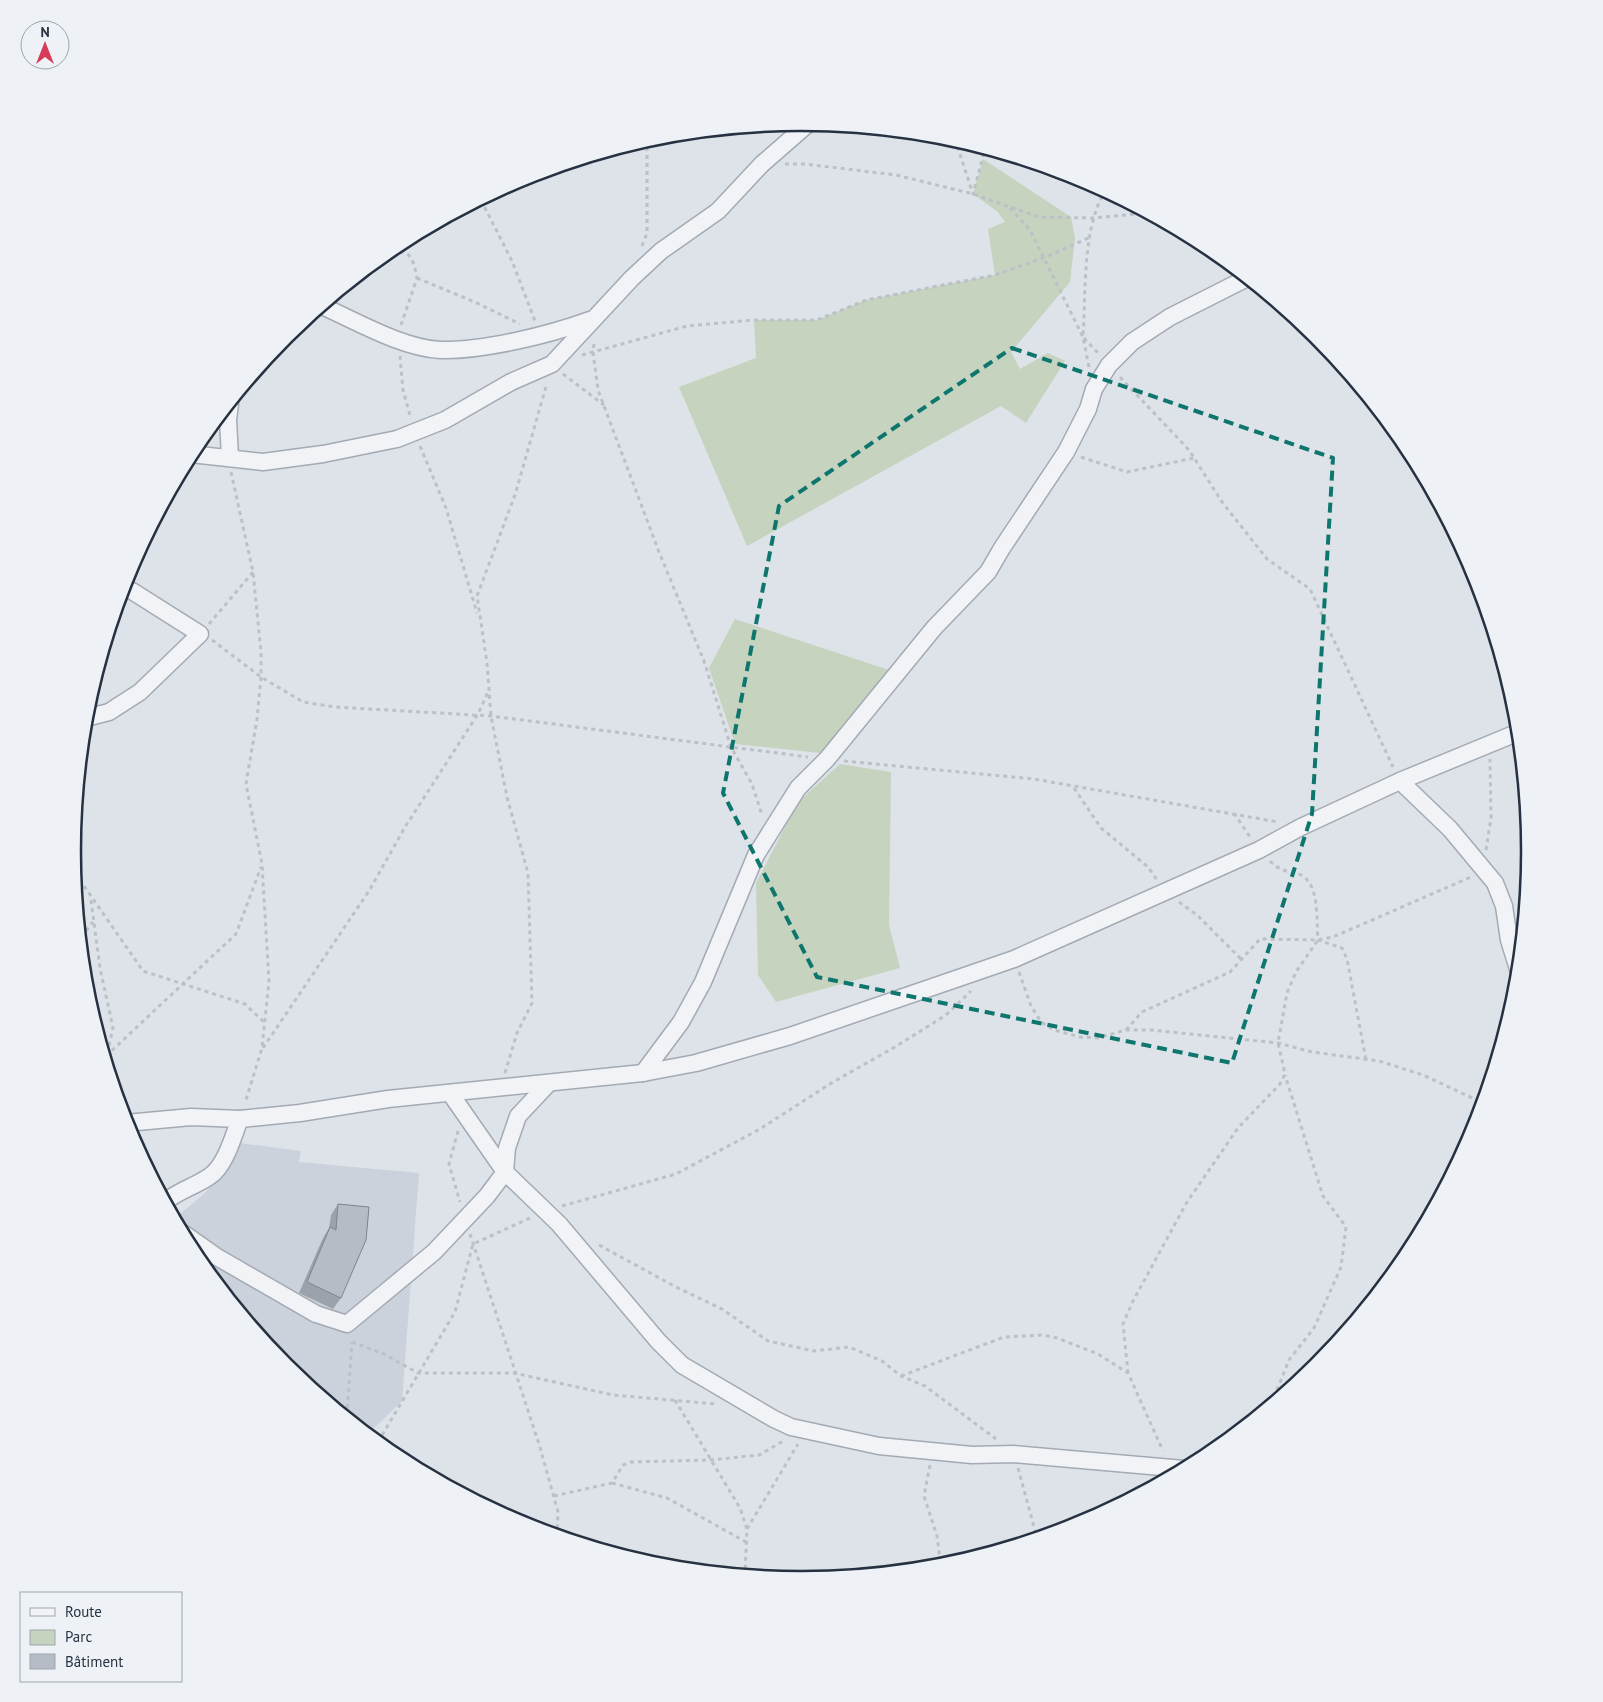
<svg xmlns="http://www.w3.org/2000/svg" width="1603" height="1702" font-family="'PT Sans',sans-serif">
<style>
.built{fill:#ccd2db}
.green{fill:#c5d3bf}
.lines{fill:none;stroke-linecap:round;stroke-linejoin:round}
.minor-casing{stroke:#a3aab3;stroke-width:19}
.path{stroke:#bcc1c8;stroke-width:3;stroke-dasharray:4 4;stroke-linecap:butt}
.minor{stroke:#f1f3f7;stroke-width:16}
.wall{fill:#9ca2aa}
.building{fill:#b5bcc6;stroke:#7f848b}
.marked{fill:none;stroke:#0f766e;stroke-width:4;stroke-dasharray:10 6;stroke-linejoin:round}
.rim{fill:none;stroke:#263141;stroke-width:2.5}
</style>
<rect width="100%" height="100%" fill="#dee3e9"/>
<polygon class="built" points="232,1142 301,1151 299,1162 419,1173 402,1401 368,1434 286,1366 195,1256 175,1218 205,1193 219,1175"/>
<g class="green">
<polygon points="983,159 1071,217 1075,238 1070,282 1011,352 1020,369 1048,353 1065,361 1026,423 1001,406 747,546 679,387 756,358 754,320 817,320 866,300 995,275 988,229 1005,222 998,212 973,194"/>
<polygon points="735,619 904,675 830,754 735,744 709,668"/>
<polygon points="840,764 891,772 889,925 900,968 776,1002 758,975 756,883 798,802"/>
</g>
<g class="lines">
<g class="minor-casing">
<g id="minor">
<path d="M322,306c34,15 80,42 118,44 43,1 109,-15 150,-30"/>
<polyline points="191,454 263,462 323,454 397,439 445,420 511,382 552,364 632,278 661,251 718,211 762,164 809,123"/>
<polyline points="230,457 228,420 230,404"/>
<polyline points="86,718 109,712 140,692 200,634 132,591 123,589"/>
<polyline points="1400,781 1450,829 1495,883 1504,906 1509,940 1519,972"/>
<polyline points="643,1073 681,1022 703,982 756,855 798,788 827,759 934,628 988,572 1002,548 1066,452 1088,409 1094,389 1109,365 1132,342 1170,317 1247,278"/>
<polyline points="450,1093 505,1172 559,1224 658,1341 682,1365 774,1419 791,1427 879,1446 972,1455 1014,1454 1184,1469"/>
<polyline points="126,1123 191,1117 240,1119 300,1113 388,1099 643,1073 696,1063 790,1036 1014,959 1259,850 1301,827 1400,781 1519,732"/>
<path d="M166,1201c14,-11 30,-15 44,-25 16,-11 23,-40 30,-57"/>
<polyline points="183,1233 217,1257 316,1314 347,1324 434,1252 487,1196 505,1172 507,1148 518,1116 548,1084"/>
</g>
</g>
<g class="path">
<polyline points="955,139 973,194 985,149"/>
<polyline points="785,164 805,164 896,175 973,194 1039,217 1094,218 1147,213"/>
<polyline points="481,200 512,261 535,321"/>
<path d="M1010,208l20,22 53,107c3,-44 -1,-108 22,-146"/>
<polyline points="642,246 647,233 647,140"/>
<polyline points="377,261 406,251"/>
<polyline points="417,278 477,303 520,324"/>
<polyline points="401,325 417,278 414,264 401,242"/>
<polyline points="594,344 593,352 598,390 659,552 704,661 731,747 752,784 762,815"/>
<polyline points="582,355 687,326 754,320 817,320 866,300 995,275 1043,258 1091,237"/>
<polyline points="400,356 403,390 411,419"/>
<polyline points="1089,367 1083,337 1099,354"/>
<polyline points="563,374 604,405"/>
<polyline points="1120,377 1189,450 1222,502 1267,559 1310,589 1393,767"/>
<polyline points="420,446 446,508 477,613"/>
<polyline points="1081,457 1127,472 1194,458"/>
<polyline points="231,472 253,572 261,652 261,677 257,719 246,784 262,864 269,981 262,1048 245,1103"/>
<polyline points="209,624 253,572"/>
<polyline points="212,640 261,677 303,702 335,707 491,716 808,757"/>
<polyline points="844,761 1034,779 1278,822"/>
<polyline points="1074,788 1101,828 1148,867 1157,880"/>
<polyline points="1234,813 1250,837"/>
<polyline points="1486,850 1491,818 1490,759"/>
<path d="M1270,861c15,15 24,8 34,16 16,12 12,45 14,63l24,8 5,11 19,101"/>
<polyline points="75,873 143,971 245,1004 265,1023"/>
<polyline points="91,900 100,968 113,1028 107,1054"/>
<polyline points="1179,902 1197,915 1243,961"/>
<polyline points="81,937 93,922"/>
<polyline points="1019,972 1031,1006 1041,1022 1054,1030 1080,1037 1098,1038 1126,1030 1151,1030 1278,1043 1312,1052 1379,1061 1423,1075 1483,1103"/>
<polyline points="1126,1030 1142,1012 1230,972 1260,939 1318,940 1333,937 1471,877"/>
<polyline points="263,1048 369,891 405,827 478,714 489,690"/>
<polyline points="106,1056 236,934 261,867"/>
<polyline points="505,1073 517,1033 532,1003 528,873 507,797 491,716 487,663 477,596 515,495 547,383"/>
<polyline points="458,1131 449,1164 460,1202"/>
<polyline points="562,1206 676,1174 760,1129 833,1082 895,1047 946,1015 971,991"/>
<polyline points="470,1234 539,1444 558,1512 557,1535"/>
<polyline points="599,1245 676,1287 722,1309 768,1341 814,1351 849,1347 882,1361 901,1376 925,1386 996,1439"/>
<polyline points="352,1342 384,1354 418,1373 514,1373 613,1395 716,1404"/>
<polyline points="1128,1373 1123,1324 1133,1301 1187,1202 1238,1128 1280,1084 1285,1074 1278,1043 1287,993 1296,972 1318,940"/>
<polyline points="901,1376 1004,1337 1043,1335 1057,1338 1098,1354 1128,1373 1163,1451"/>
<polyline points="675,1400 740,1508 747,1529 745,1574"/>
<polyline points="1271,1405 1289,1360 1314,1328 1341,1267 1346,1227 1323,1196 1285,1075"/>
<polyline points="347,1416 352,1342"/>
<polyline points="378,1442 455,1312 473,1244 530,1218"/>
<polyline points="930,1465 924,1496 937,1536 941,1566"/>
<polyline points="1018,1468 1037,1538"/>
<polyline points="612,1483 667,1498 746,1542"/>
<polyline points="554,1496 612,1483 623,1465 631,1462 710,1460 759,1455 785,1440"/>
<polyline points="747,1529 798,1444"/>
</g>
<use href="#minor" class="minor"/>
</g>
<polygon class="wall" points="338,1204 341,1298 333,1309 299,1293 323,1238 329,1228 331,1215"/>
<polygon class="building" points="338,1204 369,1207 366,1240 341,1298 307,1282 330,1227 336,1230"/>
<path class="marked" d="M1012,348l321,110 -21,356 -80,249 -415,-86 -94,-184 56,-287z"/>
<path d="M0 0H1603V1702H0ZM81 851a720 720 0 1 1 1440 0a720 720 0 1 1-1440 0Z" fill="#eef2f6" fill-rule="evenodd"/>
<path class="rim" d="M81 851a720 720 0 1 1 1440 0a720 720 0 1 1-1440 0Z"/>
<rect x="20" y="1592" width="162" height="90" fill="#eef2f6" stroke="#9ea5ae"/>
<rect x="30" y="1608" width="25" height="8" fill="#f1f3f7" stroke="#9ea5ae"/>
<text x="65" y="1617" font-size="15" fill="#263141">Route</text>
<rect x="30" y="1630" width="25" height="15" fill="#c5d3bf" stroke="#9ea5ae"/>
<text x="65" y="1642" font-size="15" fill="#263141">Parc</text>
<rect x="30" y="1654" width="25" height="15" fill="#b5bcc6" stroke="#9ea5ae"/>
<text x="65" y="1667" font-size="15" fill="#263141">Bâtiment</text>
<g transform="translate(45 45)"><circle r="24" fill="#eef2f6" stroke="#9ea5ae"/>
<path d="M0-4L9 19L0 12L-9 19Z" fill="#d63b58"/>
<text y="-8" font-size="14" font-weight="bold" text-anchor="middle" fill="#263141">N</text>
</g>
</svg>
